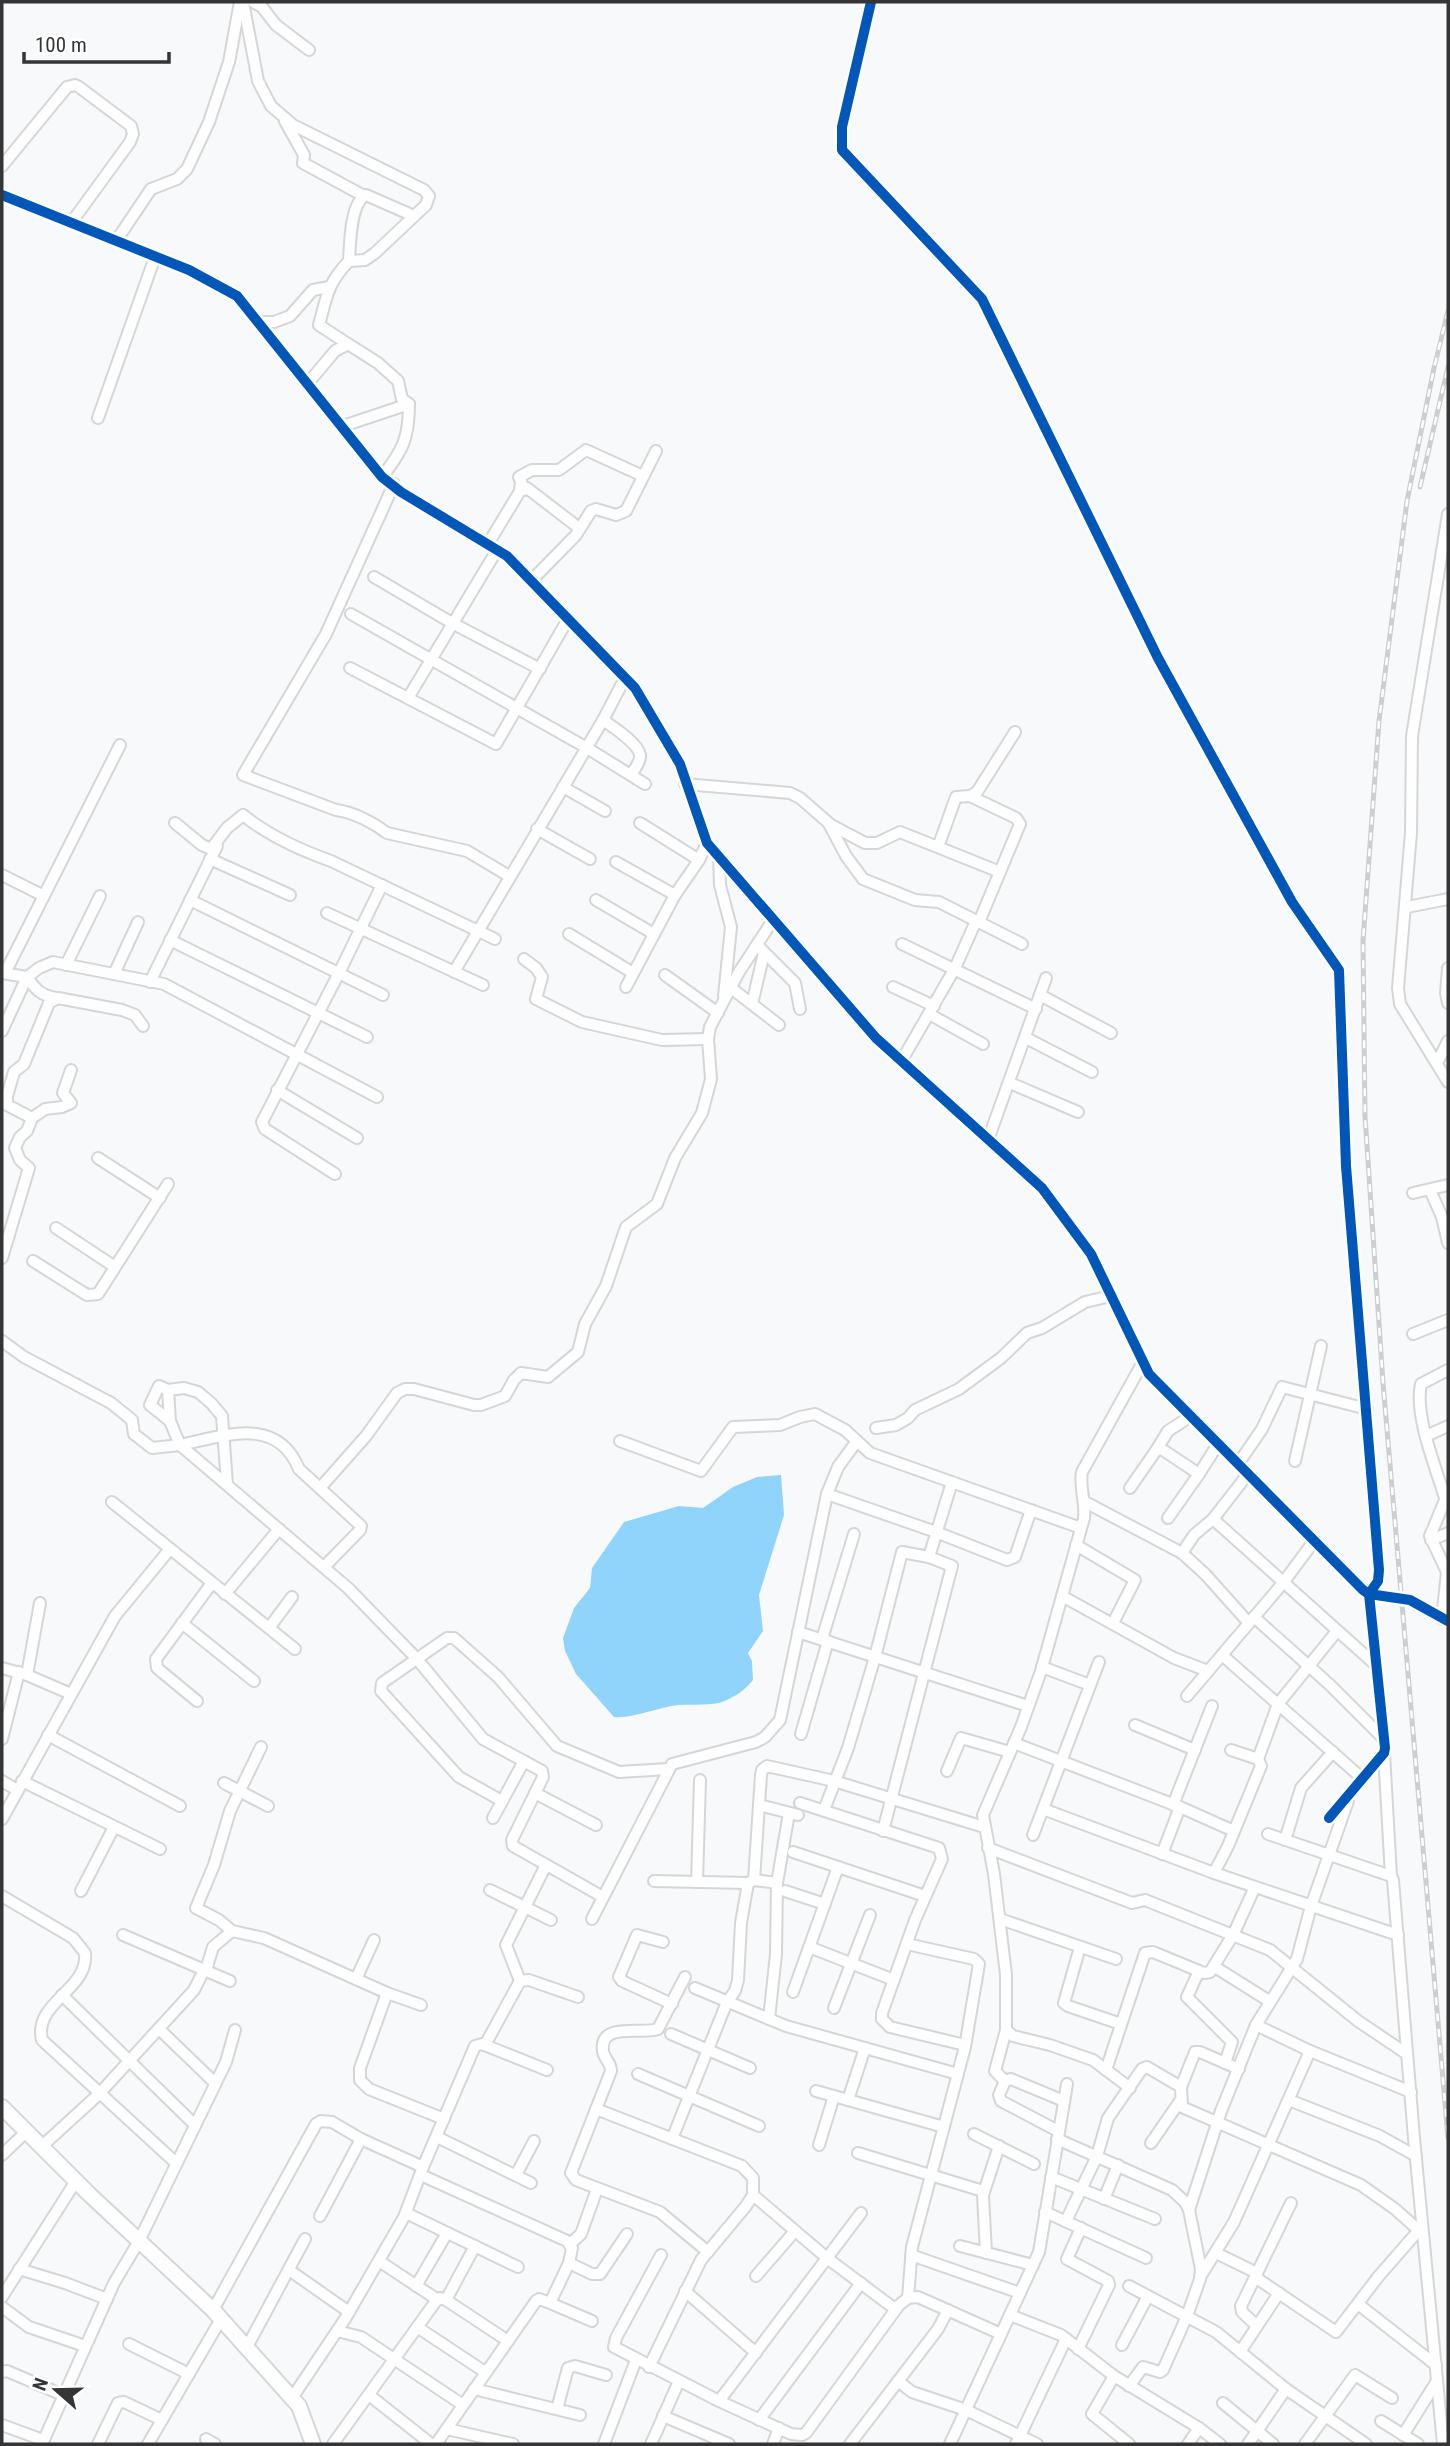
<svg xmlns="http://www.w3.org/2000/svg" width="1450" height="2446" font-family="'Roboto Condensed',sans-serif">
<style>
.water{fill:#90d4fb}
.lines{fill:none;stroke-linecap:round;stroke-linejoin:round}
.minor-casing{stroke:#d5d6d7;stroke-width:14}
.tertiary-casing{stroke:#d5d6d7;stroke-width:18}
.minor{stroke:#fefefe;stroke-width:10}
.tertiary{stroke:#fefefe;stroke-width:14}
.rail-casing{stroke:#ceced0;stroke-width:5}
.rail{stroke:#fff;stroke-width:2.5;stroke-dasharray:8;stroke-linecap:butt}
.cycleway-casing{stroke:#fff;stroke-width:15}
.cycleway{stroke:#0057b8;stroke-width:10}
</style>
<rect width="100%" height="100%" fill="#f8f9fa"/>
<path class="water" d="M781,1475l3,40 -25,80 4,36 -15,22 4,8 1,19c-8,10 -18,17 -31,22 -13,4 -30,2 -44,3 -19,2 -46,14 -64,12l-38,-43 -11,-23 -2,-13 11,-30 16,-20 2,-20 32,-46 55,-16 24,2 30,-21 24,-10z"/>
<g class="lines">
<g class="minor-casing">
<g id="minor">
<path d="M243,2l15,79 13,25 22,19 131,65 5,6 -3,9 -51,48 -10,7 -16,1c-22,23 -22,35 -30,64l29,19 -13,7 -27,32"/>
<polyline points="253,2 262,7 276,25 309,50"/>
<polyline points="871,2 842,127 842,150 982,299 1158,658 1292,902 1339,970 1346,1166 1379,1570 1378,1581 1369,1594 1385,1748 1384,1753 1329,1818"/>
<polyline points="285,121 304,155 303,163 364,196"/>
<polyline points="2,166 67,87 75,85 79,87 131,126 133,134 130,142 71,223"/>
<polyline points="2,195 189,270 237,296 382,477 401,492 507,556 635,688 680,764 707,843 876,1038 1042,1188 1091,1254 1149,1374 1363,1590 1369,1594 1410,1600 1448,1621"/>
<polyline points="116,241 151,189 177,179 187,169 209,122 229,62 240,2"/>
<path d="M349,261c1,-17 1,-58 17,-66l48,21"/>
<polyline points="258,322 274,322 290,316 313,290 329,287"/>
<path d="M348,344l30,19 20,18 4,18 7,5c0,34 -6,46 -27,73"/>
<polyline points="98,418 155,257"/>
<polyline points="343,426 409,404"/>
<polyline points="521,481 519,477 532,470 559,470 586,450 643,476"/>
<path d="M394,484l-68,150 -83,141 93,35c17,2 38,13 51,23l80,18 42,25"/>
<polyline points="1448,514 1412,736 1411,833 1398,988 1400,1004 1448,1082"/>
<polyline points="488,544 520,491 521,481 524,490 527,488 579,528"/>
<polyline points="374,577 452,623 540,669"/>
<polyline points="531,581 576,535 591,511 596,509 616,515 626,511 656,451"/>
<polyline points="351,614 587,748 645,784"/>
<polyline points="350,668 496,744 568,619"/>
<polyline points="408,698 497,550"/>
<path d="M603,720c10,7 35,23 37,35 1,6 -6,15 -9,20"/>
<polyline points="685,784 790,793 800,798 831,825 865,843 877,843 900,832 1000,872"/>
<polyline points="563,787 605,811"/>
<polyline points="970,796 1016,818 1020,824 979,922"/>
<path d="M175,823l27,22 9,4 16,-21 16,-13c26,21 57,35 88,46l164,78"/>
<polyline points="640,823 699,860"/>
<polyline points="829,824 846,856 863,879 915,900 939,902 1022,944"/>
<polyline points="537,829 590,859"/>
<polyline points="938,847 956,797 970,796 977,792 1015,732"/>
<polyline points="719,857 720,885 731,927 724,996"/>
<polyline points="210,859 290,895"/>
<polyline points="616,862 675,895"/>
<polyline points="2,875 44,896"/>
<polyline points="190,900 383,995"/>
<polyline points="596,900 654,934"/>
<polyline points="1407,907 1448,899"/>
<polyline points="327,913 483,985"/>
<polyline points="569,934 633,973"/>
<polyline points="170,940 367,1037"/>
<polyline points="902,944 1036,1009"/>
<polyline points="758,946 795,983 800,1009"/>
<polyline points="524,959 536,968 542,977 536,999 582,1022 662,1040 708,1039"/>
<polyline points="66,965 100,896"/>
<polyline points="1448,968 1446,993 1448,1003"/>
<polyline points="454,972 603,720 625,678"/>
<polyline points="2,973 27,977 39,968 53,962 164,984 377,1097"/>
<polyline points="5,973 120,745"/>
<polyline points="114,974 138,922"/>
<polyline points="665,975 718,1013"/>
<polyline points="150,982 217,846"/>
<polyline points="626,987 675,895 699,860 707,843"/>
<polyline points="893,987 934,1006"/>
<polyline points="731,988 779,1025"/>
<polyline points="1040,995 1111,1033"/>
<polyline points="752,1004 764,953"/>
<polyline points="929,1014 983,1044"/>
<path d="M2,1031l25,-54c8,12 14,19 30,21"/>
<polyline points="1026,1038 1092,1072"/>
<polyline points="902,1060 955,968 976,921"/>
<polyline points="1437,1063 1448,1041"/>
<polyline points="1010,1083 1078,1112"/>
<polyline points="277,1090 357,1138"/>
<polyline points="32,1118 7,1105 7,1096 14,1072 24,1064 49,1003 58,998 122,1010 135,1015 143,1026"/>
<polyline points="988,1140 1046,978"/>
<polyline points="98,1158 160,1198"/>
<polyline points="335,1174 265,1129 262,1122 339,973 382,885"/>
<polyline points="1430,1190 1442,1217 1448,1243"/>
<polyline points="1413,1193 1448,1185"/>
<polyline points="56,1228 115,1267"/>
<polyline points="2,1258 29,1168 20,1160 15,1148 20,1137 27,1131 32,1118 45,1109 62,1107 71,1103 63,1093 71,1070"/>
<polyline points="33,1261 87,1295 98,1294 168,1184"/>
<polyline points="1413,1334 1448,1320"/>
<polyline points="2,1341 24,1357 111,1403 132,1420 134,1434 152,1448 180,1445 348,1588 417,1659 483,1739 542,1771 543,1777 512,1840 513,1846 603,1897"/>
<polyline points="168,1390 184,1388 198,1392 211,1403 222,1416 227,1484"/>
<path d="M170,1421l-2,-31 -9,-4 -9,19 20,16 10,24c44,-9 97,-30 119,24l62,57 -1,4 -36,37"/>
<polyline points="876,1428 896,1425 908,1418 915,1410 959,1389 1001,1358 1027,1333 1042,1328 1085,1302 1111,1296"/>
<polyline points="1426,1436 1448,1426"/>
<polyline points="620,1441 701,1471 733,1427 780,1425 800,1417 815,1414 845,1430 870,1453 1081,1528"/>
<polyline points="1157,1449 1168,1431 1191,1416"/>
<polyline points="1295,1461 1321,1346"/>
<polyline points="1238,1464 1262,1429 1282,1387 1367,1409"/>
<polyline points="320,1488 366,1436 397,1393 405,1389 414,1389 474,1405 481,1405 505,1396 514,1380 521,1373 548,1377 578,1352 585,1324 606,1286 626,1227 657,1204 675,1158 702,1113 711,1079 708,1039 710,1027 739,972 773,920"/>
<polyline points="1130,1488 1157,1449 1163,1450 1199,1474"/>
<polyline points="827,1494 936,1532 1007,1560 1015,1557 1031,1510"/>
<path d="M1445,1498c-9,-30 -31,-83 -24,-114l27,-14"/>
<polyline points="112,1502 295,1649"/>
<polyline points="1085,1502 1182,1553 1205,1574 1248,1622"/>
<polyline points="1168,1518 1199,1474 1218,1444"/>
<polyline points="1213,1519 1377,1666"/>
<polyline points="1431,1540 1448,1533"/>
<polyline points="1076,1545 1135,1580 1113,1623"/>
<polyline points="1182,1553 1194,1535 1213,1519 1248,1474"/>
<polyline points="225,1594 279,1529"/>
<polyline points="1062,1596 1174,1658 1208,1671"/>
<polyline points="1254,1617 1330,1685 1384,1739"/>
<polyline points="1442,1619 1447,1572 1430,1536 1448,1493"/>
<polyline points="182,1623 254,1681"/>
<polyline points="269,1628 292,1597"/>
<polyline points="798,1632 1028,1706"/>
<polyline points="822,1639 854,1534"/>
<polyline points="1222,1655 1363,1779"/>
<polyline points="1042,1667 1090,1685"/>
<polyline points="2,1668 27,1675 71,1694"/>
<polyline points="27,1675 40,1603"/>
<polyline points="1187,1696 1283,1583 1314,1541"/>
<polyline points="197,1701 157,1668 156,1659 212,1583"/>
<polyline points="1135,1725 1195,1750"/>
<polyline points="801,1734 828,1641"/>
<polyline points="48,1735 180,1806"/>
<polyline points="2,1739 19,1672"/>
<polyline points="1014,1743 1180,1807 1234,1831"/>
<polyline points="1384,1753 1391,1876"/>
<polyline points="1258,1759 1278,1704 1337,1631"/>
<polyline points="947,1771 961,1738 1010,1752"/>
<polyline points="2,1781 17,1790"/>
<polyline points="22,1781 160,1849"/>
<polyline points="224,1783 268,1806"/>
<polyline points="535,1793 596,1825"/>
<polyline points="502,1801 459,1777 381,1691 382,1683 447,1638 454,1638 498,1677 557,1746 619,1772 668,1769"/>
<polyline points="800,1803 939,1848 942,1859 915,1920 882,2013 882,2019 890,2027 965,2045"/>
<polyline points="759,1805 798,1815"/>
<polyline points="1173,1805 1212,1706"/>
<polyline points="1043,1809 1214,1873 1398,1935"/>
<polyline points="824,1810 848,1748 875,1657 902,1552 929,1557"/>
<polyline points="493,1818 524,1761"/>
<polyline points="2,1819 115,1616 170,1549"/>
<polyline points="883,1831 952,1566 929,1557 952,1482"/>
<polyline points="1268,1834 1391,1876 1393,1880 1414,2138 1443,2444"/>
<polyline points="1033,1835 1099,1662"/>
<polyline points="1285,1840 1301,1788 1333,1752"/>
<polyline points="988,1848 1132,1903 1145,1900 1270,1950 1358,2021 1407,2054"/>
<polyline points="793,1852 925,1896"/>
<polyline points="1162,1854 1180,1807"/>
<polyline points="1214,1873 1228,1846 1261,1766 1258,1759 1231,1750"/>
<polyline points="754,1880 777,1883 776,1954 769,2019"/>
<polyline points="654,1881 748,1883 754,1880 761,1775 762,1770 767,1766 834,1781 984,1827"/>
<polyline points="697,1882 700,1780"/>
<polyline points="777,1883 789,1813"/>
<polyline points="490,1890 551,1920"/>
<polyline points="81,1891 114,1827"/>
<polyline points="785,1891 825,1904"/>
<path d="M2,1896l71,42 12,15c4,37 -52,49 -43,87l134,123"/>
<polyline points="592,1919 672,1764 756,1742 765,1737 780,1720 827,1494 838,1467 857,1441"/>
<polyline points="1000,1919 1116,1959"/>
<polyline points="232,1931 264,1938 387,1993 421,2005"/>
<polyline points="123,1935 230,1981"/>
<polyline points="663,1942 637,1935 619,1977 622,1981 672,2004"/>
<polyline points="907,1944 974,1959 979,1964 965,2047 912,2247 908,2298"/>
<polyline points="809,1947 894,1980"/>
<polyline points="1080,1947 1064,2003 1068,2006 1121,2024"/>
<polyline points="1215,1967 1269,2001"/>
<polyline points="206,1970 213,1947 232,1931 219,1920 196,1908 214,1865 230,1811 261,1747"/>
<polyline points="1199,1971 1187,1997 1232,2042 1225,2063"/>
<path d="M685,1977l-27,52c-15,6 -59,-8 -55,22 1,8 8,11 8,20l-40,102 5,7 84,32 48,40"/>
<polyline points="356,1979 374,1940"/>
<polyline points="520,1981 506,1945 546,1865"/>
<polyline points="695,1988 786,2026 958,2074"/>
<polyline points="793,1992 838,1867"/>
<polyline points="387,1993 360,2068 360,2080 369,2089 444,2119"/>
<polyline points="62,1995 194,2124"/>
<polyline points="834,2008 870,1915"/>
<polyline points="1256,2025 1310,2051 1411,2092"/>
<polyline points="159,2029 215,2083"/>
<polyline points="671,2034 750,2068"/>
<polyline points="485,2045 520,1981 529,1980 578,1997"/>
<polyline points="1239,2069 1200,2052 1195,2052 1181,2087 1182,2107 1361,2185 1395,2209 1423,2234"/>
<polyline points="1106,2070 1145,1953 1153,1952 1204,1973 1210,1972 1233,1935 1255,1887"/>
<polyline points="638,2074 759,2126"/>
<polyline points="1005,2081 995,2071 1006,2030"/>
<path d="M1130,2088l-37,-28 -43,-15 -37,-9 -7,-6v-55l-12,-101 -11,-59 38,-88 20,-56 43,-153c2,-16 -5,-31 -2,-46l61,-110"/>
<polyline points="816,2091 944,2127"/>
<polyline points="848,2100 865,2048"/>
<polyline points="1289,2100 1380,2136 1416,2156"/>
<polyline points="596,2109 742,2166 753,2178 753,2195 746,2206 701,2260 649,2367"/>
<polyline points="1058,2131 1001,2101 999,2095 1005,2081 1011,2079 1064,2101"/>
<polyline points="974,2134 1034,2164"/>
<polyline points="437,2137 531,2183"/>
<polyline points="672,2139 727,2002 735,1991 738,1980 741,1923 748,1883"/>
<polyline points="1057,2139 1172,2190 1185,2202 1189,2210 1201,2269 1200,2279 1187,2316 1163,2370 1160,2372 1143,2367 1129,2386"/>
<polyline points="1151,2143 1180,2101"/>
<polyline points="819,2145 834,2096"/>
<polyline points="41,2147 99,2094 194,1990 204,1970"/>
<polyline points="858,2153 983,2191"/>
<polyline points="2,2155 26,2132"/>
<polyline points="421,2175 567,2241 572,2248 569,2263 550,2303 539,2299 536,2301 436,2444"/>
<polyline points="516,2175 534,2141"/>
<polyline points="1051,2177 1155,2219"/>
<polyline points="753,2195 827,2258 895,2309"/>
<polyline points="1104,2199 1118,2165"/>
<polyline points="1189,2210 1221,2111 1256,2025 1297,1959 1311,1906 1348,1801"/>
<polyline points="1045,2212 1146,2258"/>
<polyline points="406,2213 518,2267"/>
<polyline points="320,2216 361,2139"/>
<polyline points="1066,2221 1097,2156 1108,2118 1142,2069 1147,2067 1181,2087"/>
<polyline points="570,2244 581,2234 597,2189"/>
<polyline points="960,2246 1033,2265"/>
<polyline points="986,2253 983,2195 999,2146"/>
<polyline points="1216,2253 1257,2273"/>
<polyline points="661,2255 616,2338 614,2347 719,2401 791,2434 802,2435 806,2433 899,2305 908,2298 918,2297 1001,2334"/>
<polyline points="911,2255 1020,2293"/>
<polyline points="379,2261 438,2300"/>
<polyline points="569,2263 592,2274 600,2274 627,2234"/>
<polyline points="19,2269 65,2283 107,2299"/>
<polyline points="289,2270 349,2312"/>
<polyline points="756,2276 795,2231"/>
<polyline points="1200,2277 1234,2222 1310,2051"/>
<polyline points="1255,2277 1336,2332 1378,2277 1419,2230"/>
<polyline points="416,2286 447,2233"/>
<polyline points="1129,2286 1216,2332 1286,2389 1366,2444"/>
<polyline points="685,2291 756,2353"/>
<polyline points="2,2297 76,2181"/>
<polyline points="446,2300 475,2246"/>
<polyline points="550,2303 592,2321"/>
<polyline points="1358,2304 1436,2365"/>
<polyline points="2,2307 29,2327 85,2346"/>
<polyline points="213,2310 316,2124 321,2121 332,2122 361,2139 423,2167"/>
<polyline points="1010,2315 1061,2335 1114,2376 1199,2428 1220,2444"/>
<polyline points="1257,2326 1242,2312 1241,2306 1291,2203"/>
<polyline points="417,2327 485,2372"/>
<polyline points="337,2331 361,2337 463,2405"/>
<polyline points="129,2344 189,2374"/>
<polyline points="1122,2345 1148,2296"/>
<polyline points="247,2347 305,2239"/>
<polyline points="1078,2349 1109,2285 1108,2281 1067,2259 1081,2228"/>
<polyline points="1240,2352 1279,2293"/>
<polyline points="2,2372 7,2371 63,2395"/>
<polyline points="1114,2376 1092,2414 1129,2444"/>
<polyline points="898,2381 912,2392 966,2410 1037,2444"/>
<polyline points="474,2389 580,2415"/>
<polyline points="369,2395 431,2444"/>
<polyline points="292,2398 345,2319 404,2217 423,2167 475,2046 482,2044 547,2070"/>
<polyline points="719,2401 861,2213"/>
<polyline points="1223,2403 1273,2444"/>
<polyline points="557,2409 568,2368 575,2366 606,2375"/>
<polyline points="663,2416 729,2444"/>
<polyline points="759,2420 861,2283"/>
<polyline points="1381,2421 1418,2444"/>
<polyline points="2,2425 43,2440"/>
<polyline points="447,2429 513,2444"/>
<polyline points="1403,2435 1437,2381"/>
<polyline points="206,2439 215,2444"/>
<polyline points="42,2444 114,2283 139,2241 226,2062 235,2030"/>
<polyline points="98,2444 118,2403 124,2402 162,2420 221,2319"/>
<polyline points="148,2444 162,2420"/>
<polyline points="333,2444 436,2301 440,2298 446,2300 508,2341"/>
<polyline points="604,2444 636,2360"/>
<polyline points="651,2444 679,2381"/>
<polyline points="773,2444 779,2428"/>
<polyline points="850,2444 938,2329 948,2310"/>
<polyline points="950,2444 1039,2252 1067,2084"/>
<polyline points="1016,2444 1066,2339"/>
<polyline points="1188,2444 1199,2428"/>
<polyline points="1248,2444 1286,2389"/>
<polyline points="1305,2444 1355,2375 1392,2398"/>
</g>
</g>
<g class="tertiary-casing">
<polyline id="tertiary" points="2,2107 89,2194 213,2310 299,2406 313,2444"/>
</g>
<use href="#minor" class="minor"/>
<use href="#tertiary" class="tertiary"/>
<g class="rail-casing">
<g id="rail">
<polyline points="1448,311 1434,368 1407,501 1379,721 1363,941 1365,1116 1383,1383 1448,2138"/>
<polyline points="1420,487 1448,367"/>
</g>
</g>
<use href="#rail" class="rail"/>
<g class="cycleway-casing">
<g id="cycleway">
<polyline points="871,2 842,127 842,150 982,299 1158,658 1292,902 1339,970 1346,1166 1379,1570 1378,1581 1369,1594 1385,1748 1384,1753 1329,1818"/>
<polyline points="2,195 189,270 237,296 382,477 401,492 507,556 635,688 680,764 707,843 876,1038 1042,1188 1091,1254 1149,1374 1363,1590 1369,1594 1410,1600 1448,1621"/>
</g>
</g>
<use href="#cycleway" class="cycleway"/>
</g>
<rect width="1450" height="2446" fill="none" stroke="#353536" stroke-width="7"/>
<g transform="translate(56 2390) rotate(290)" stroke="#ffffff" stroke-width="5" paint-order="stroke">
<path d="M0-5L12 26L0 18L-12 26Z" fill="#353536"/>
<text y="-10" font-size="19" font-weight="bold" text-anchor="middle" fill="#353536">N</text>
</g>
<path d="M24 52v10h145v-10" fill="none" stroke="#353536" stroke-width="3.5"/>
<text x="35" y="52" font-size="21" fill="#353536" stroke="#ffffff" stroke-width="5" paint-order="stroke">100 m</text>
</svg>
